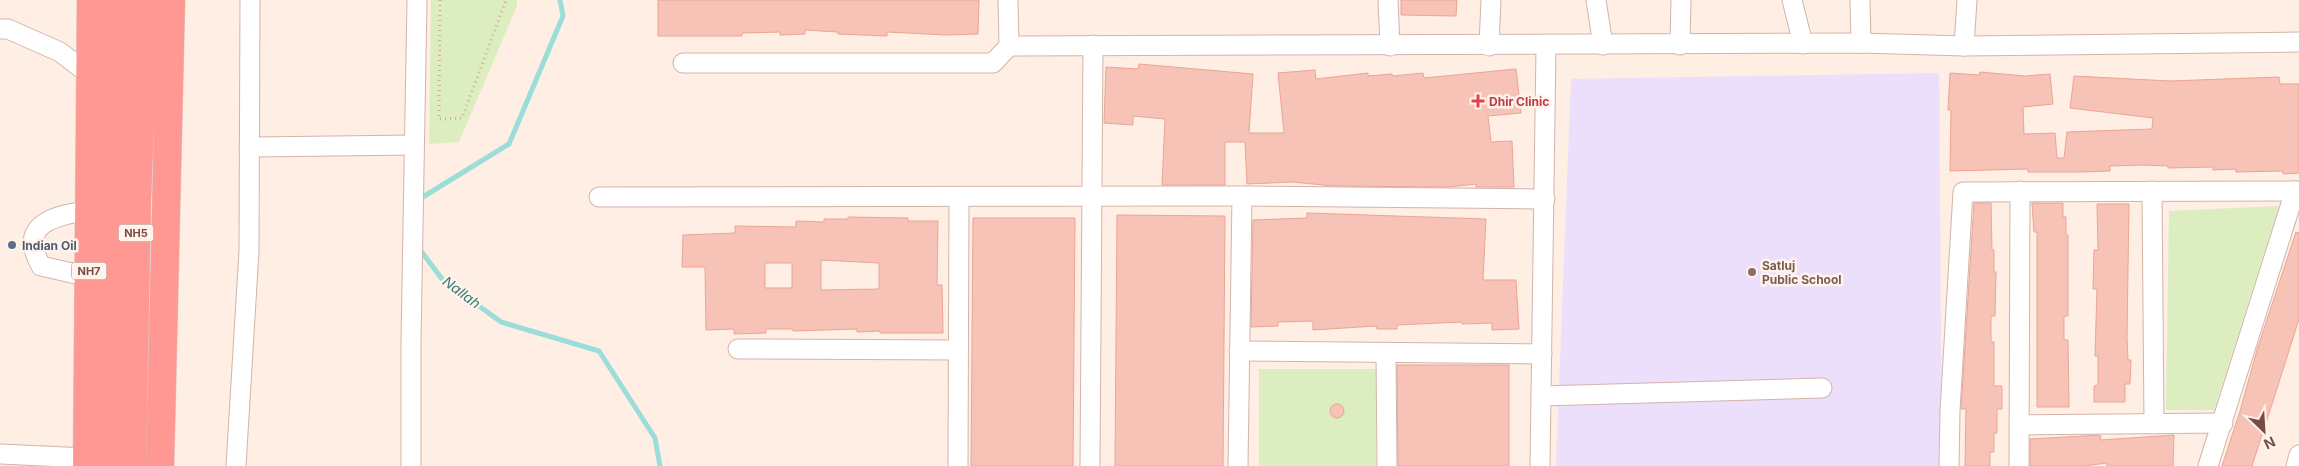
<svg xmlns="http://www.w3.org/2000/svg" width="2299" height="466" font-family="Inter,sans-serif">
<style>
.education{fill:#ebdffb}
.green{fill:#dceec0}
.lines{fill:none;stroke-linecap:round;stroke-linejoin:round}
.stream{stroke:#9addd9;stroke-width:5}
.building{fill:#f7c3b7;stroke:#eba496;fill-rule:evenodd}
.minor-casing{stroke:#d3b4aa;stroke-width:21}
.highway-casing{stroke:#d9cdcb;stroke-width:29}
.path{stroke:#dca69a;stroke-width:3;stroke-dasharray:1 4;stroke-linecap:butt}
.minor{stroke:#fff;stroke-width:19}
.highway{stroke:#ff9893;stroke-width:28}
.health-dot{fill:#e0444e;stroke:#fff3eb;stroke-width:2}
.service-dot{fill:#5c6f8a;stroke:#fff3eb;stroke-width:2}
.education-dot{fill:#8d6e63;stroke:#fff3eb;stroke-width:2}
.labels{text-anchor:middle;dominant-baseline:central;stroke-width:5;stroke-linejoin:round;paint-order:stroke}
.shield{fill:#fff3eb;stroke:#a17f78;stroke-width:1}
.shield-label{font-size:11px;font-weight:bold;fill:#794d46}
.health-label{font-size:12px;font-weight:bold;fill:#be3a42;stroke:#fff3eb;text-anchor:start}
.service-label{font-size:12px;font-weight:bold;fill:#4e5e75;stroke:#fff3eb;text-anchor:start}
.education-label{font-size:12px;font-weight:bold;fill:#785e54;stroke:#fff3eb;text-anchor:start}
.water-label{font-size:14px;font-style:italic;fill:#357976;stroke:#fff3eb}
</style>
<rect width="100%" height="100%" fill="#feeee3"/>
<polygon class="education" points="1939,73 1942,466 1556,466 1571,79"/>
<g class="green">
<polygon points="431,0 517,0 517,6 459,142 429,144"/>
<polygon points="2279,206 2214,410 2166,410 2169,211"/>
<rect x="1259" y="369" width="117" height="97"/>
</g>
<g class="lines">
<g class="stream">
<polyline points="418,200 509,144 563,16 560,0"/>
<polyline points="418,247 442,279 501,322 599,351 655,438 660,466"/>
</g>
</g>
<g class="building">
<polygon points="658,0 979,0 978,34 946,35 887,32 887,36 838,34 838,32 805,30 805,34 780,35 780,32 742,33 742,36 658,36"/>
<polygon points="1401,0 1457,0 1456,16 1401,15"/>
<polygon points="1139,64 1253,74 1249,133 1284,133 1278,73 1315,70 1316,79 1368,73 1368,76 1392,74 1393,76 1423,73 1424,78 1516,69 1521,113 1488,116 1491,142 1512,141 1514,187 1476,187 1476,184 1448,187 1333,186 1293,182 1247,184 1245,142 1225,142 1225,185 1162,185 1165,119 1133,116 1133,125 1104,123 1106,67 1138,69"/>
<polygon points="1980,72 2025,76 2050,74 2053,104 2023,107 2024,134 2055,133 2057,158 2064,158 2067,132 2152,129 2153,118 2070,108 2074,76 2170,81 2279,77 2280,84 2299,84 2299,173 2283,174 2283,171 2236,172 2236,169 2213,170 2213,167 2168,168 2168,166 2142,165 2110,166 2110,171 2082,172 2028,172 2028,169 1950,171 1951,110 1948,110 1950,73 1979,75"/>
<polygon points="1974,203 1991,203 1992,250 1994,250 1994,272 1996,272 1995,316 1991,316 1991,342 1994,342 1994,386 2002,386 2002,409 1997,409 1997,433 1994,433 1994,452 1990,452 1990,466 1965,466 1966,409 1961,409"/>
<polygon points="2032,203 2063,203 2063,217 2066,217 2066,235 2068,235 2068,316 2064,316 2064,340 2068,340 2069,407 2037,407 2037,232 2034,232"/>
<polygon points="2097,204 2129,204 2127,337 2128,360 2131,360 2130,384 2125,384 2125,402 2094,402 2094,386 2098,385 2098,356 2095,356 2097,289 2093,289 2094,250 2098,250"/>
<polygon points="1307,213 1486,219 1483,280 1516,280 1519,329 1492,330 1492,323 1462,324 1462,322 1397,325 1397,329 1377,329 1376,326 1313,330 1313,321 1278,322 1278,326 1251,327 1253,220 1307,218"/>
<polygon points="1117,215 1225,216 1223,466 1115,466"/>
<path d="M848,217l60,1v3h30l-1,64h5l1,48h-63v-2l-23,1v-3l-64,2v-2h-27v4l-32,1v-5l-28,1 -1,-63h-23l1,-32 52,-2v-7l61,1v-6l28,1v-3h24zM821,260l58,3v26l-58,1zM765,263h27v25h-27z"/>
<polygon points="973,218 1075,218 1073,466 971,466"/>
<polygon points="2296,232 2299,233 2299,319 2274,398 2252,466 2222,466 2240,411 2257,350"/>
<polygon points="1397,365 1509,365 1509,466 1398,466"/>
<circle cx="1337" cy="411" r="7"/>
<polygon points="2100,435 2101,440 2174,435 2173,466 2107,466 2107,463 2084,466 2030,466 2030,439"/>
</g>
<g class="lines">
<g class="minor-casing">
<g id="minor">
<polyline points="1388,0 1390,46"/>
<polyline points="1596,0 1603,45"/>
<polyline points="1792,0 1803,44"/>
<polyline points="1860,0 1861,43"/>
<polyline points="0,29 8,29 60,52 90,75"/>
<polyline points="1680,45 1681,0"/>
<polyline points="1009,46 1861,43 1964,46 2299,42"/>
<polyline points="1489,46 1491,0"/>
<polyline points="1964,46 1967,0"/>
<polyline points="683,63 993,63 1009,46 1008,0"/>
<polyline points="249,147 414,145"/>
<polyline points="2152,191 2154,424"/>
<polyline points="599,197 1242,196 1545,199"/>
<path d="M89,277l-48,-11c-24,-43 14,-50 48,-56"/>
<polyline points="738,349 958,350"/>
<polyline points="1239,351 1542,354"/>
<polyline points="1386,353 1387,466"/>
<polyline points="1541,396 1822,388"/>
<polyline points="2019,425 2223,423"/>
<polyline points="0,454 87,458"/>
<polyline points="236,466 249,251 250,0"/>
<polyline points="411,466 411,341 417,0"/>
<polyline points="958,466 959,198"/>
<polyline points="1090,466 1093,45"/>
<polyline points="1238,466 1242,196"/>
<polyline points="1540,466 1546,46"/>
<polyline points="1949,466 1950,411 1963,192 2299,191"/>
<polyline points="2019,466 2020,191"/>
<polyline points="2208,466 2295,191"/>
<polyline points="2296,466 2299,455"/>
</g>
</g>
<g class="highway-casing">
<g id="highway">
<polyline points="87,466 91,0"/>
<polyline points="109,466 117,0"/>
<polyline points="132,466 137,199 145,0"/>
<polyline points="160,466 171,0"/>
</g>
</g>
<polyline class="path" points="440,0 439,119 462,118 506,0"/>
<use href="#minor" class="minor"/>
<use href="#highway" class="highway"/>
</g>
<path class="health-dot" d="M1475.5 93.5h5v5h5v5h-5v5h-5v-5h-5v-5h5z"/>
<circle class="service-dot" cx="12" cy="245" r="5"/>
<circle class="education-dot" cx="1752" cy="272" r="5"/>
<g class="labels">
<g class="shield">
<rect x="118.5" y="224.5" width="35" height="17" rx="4"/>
<rect x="71.5" y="262.5" width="35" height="17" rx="4"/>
</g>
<g class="shield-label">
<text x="136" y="233">NH5</text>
<text x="89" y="271">NH7</text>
</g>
<g class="health-label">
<text x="1489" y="101">Dhir Clinic</text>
</g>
<g class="service-label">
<text x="22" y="245">Indian Oil</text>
</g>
<g class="education-label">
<text x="1762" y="265">Satluj<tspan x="1762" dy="14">Public School</tspan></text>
</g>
<g class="water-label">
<text transform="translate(462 292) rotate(37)">Nallah</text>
</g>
</g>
<g transform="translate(2264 431) rotate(155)" stroke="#fff3eb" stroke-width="4" paint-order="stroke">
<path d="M0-4L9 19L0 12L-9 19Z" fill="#794d46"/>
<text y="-8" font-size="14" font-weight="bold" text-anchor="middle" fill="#794d46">N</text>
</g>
</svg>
